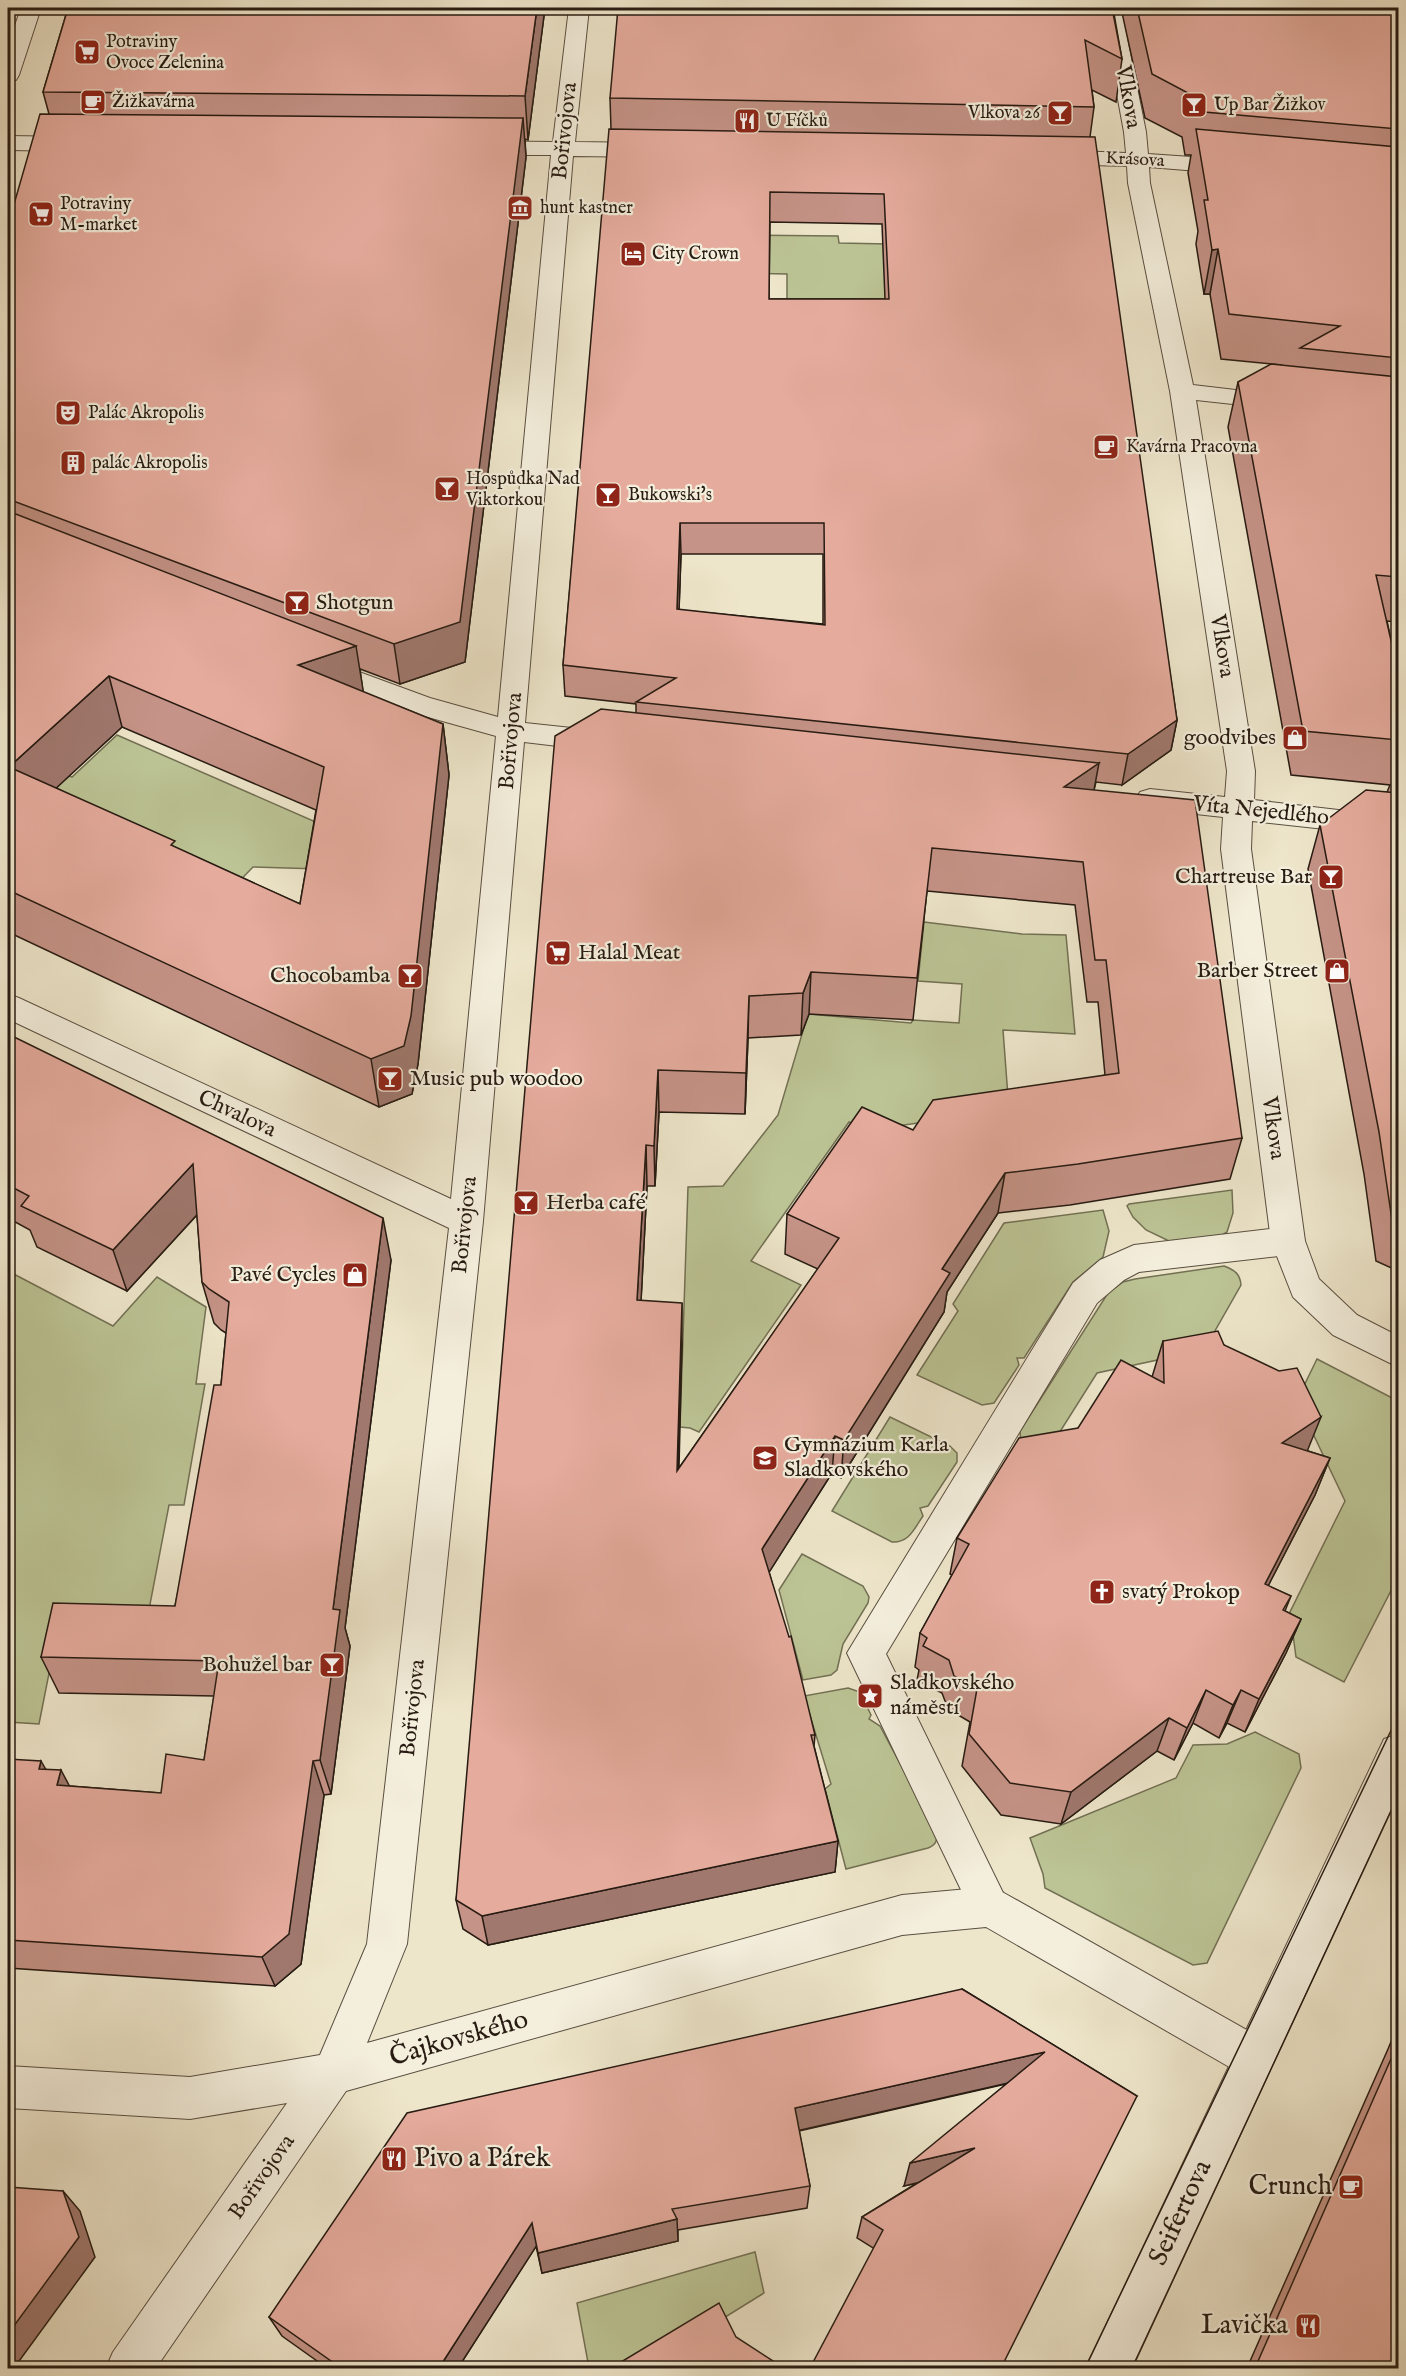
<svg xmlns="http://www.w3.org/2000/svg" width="1406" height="2376" font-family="'IM FELL English',serif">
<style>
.green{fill:#bcc495;stroke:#727054;stroke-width:1.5}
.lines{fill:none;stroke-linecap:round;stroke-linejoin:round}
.pedestrian-casing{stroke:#594e40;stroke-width:2}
.minor-casing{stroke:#594e40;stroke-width:2}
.tertiary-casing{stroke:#594e40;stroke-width:2}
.pedestrian{fill:#f4efdd;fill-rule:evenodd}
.minor{fill:#f4efdd;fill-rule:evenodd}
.tertiary{fill:#f4efdd;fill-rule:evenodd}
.tram{stroke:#271b12;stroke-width:1.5}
.wall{fill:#c59387;stroke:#271b12;stroke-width:1.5;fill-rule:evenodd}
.shaded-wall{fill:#a0786e;stroke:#271b12;stroke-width:1.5}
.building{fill:#e5ab9d;stroke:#271b12;stroke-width:1.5;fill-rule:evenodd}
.labels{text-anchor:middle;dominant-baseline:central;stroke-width:4.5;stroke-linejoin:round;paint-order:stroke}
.far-poi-label{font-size:18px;fill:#271b12;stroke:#f4efdd;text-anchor:start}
.far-street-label{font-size:18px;fill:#271b12;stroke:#f4efdd}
.street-label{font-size:22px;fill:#271b12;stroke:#f4efdd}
.poi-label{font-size:22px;fill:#271b12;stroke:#f4efdd;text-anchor:start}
.near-street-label{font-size:27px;fill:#271b12;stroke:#f4efdd}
.near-poi-label{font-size:27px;fill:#271b12;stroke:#f4efdd;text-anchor:end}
</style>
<rect width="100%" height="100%" fill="#eee6cb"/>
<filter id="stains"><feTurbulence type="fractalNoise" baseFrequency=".00333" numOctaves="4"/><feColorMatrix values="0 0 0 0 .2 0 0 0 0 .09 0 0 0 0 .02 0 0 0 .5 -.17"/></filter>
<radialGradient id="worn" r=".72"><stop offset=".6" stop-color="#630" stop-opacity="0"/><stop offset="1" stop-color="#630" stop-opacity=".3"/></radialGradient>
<g class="green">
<polygon points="743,235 838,236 839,243 937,245 944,313 787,329 787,274 743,273"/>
<polygon points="117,735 327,827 319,869 253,867 222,899 147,862 8,749 72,777"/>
<polygon points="924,922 1022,934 1066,935 1075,1034 1003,1030 1009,1110 869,1130 849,1122 751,1261 801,1285 699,1432 690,1428 680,1427 688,1187 723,1186 778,1115 808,1014 911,1023 913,1020 959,1023 962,984 918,981"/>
<polygon points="1232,1190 1233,1213 1227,1232 1216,1239 1171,1242 1146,1230 1133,1217 1127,1206 1129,1204"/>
<polygon points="1103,1210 1109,1231 1103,1257 1073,1282 1024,1358 1017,1358 1019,1365 994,1403 982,1405 917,1375 958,1311 953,1304 1004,1223"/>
<path d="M1224,1266c11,4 16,8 17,19l-37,65 -107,23 -53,84 -23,-13 -1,-13 88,-138 15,-11 12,-3z"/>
<polygon points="8,1271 113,1326 157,1277 206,1307 196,1384 205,1384 184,1505 169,1505 143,1641 56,1638 39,1724 8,1722"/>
<polygon points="1317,1359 1398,1401 1398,1577 1344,1682 1296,1657 1290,1612 1345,1501 1297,1400"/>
<path d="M890,1417l60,29 7,7v9l-29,44 -8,2 3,8c-9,13 -14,27 -31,26l-60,-31z"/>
<polygon points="802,1554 863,1586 869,1597 868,1603 843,1644 837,1670 831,1675 803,1680 779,1590"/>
<path d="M848,1688l12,4 11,23 -2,4 11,7 57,107c0,8 -1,12 -9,15l-82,21 -21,-80 6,-5 -27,-88z"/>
<polygon points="1255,1732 1299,1754 1301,1768 1207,1963 1193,1965 1045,1888 1043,1874 1030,1838 1176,1778 1193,1745 1227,1744"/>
<polygon points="755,2252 764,2293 643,2368 589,2368 577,2303"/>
</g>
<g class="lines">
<g class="pedestrian-casing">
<polygon id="pedestrian" points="1288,1227 1300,1231 1305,1241 1300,1251 1288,1255 1139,1272 1124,1280 1097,1303 886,1654 1010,1907 1004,1921 990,1927 976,1921 847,1653 1073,1283 1100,1260 1134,1245"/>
</g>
<g class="minor-casing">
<g id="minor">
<polygon points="21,8 41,8 19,75 16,80 8,81 8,46"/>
<polygon points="569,8 589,8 575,142 651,143 659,145 662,150 659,155 651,157 573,156 525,723 600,731 610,734 614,741 610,748 600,751 524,742 483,1221 407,1944 367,2043 902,1895 990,1887 1004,1893 1268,2042 1274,2057 1268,2072 1253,2078 1238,2072 986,1927 902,1935 346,2091 156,2368 106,2368 113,2352 287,2103 190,2119 8,2108 8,2066 190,2077 320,2055 367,1944 449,1228 8,1019 8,994 19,998 451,1199 496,736 410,712 311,673 307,667 311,661 321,658 430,698 498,717 551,155 480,155 472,153 469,148 472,143 480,141 553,142"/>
<polygon points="1101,8 1121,8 1146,132 1148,154 1235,160 1243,162 1246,167 1243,172 1235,174 1149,167 1150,183 1193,385 1279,395 1288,397 1291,402 1288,407 1279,409 1196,400 1255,771 1254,800 1398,817 1398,837 1252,821 1251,849 1305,1241 1319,1279 1357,1315 1398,1336 1398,1367 1333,1335 1293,1297 1271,1241 1221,849 1223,817 1150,809 1140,806 1136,799 1140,792 1150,789 1225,797 1227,771 1170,391 1128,183 1127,166 1053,164 1045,162 1042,157 1045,152 1053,150 1126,153 1124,132"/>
<polygon points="8,136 75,137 83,139 86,144 83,149 75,151 8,150"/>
</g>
</g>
<g class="tertiary-casing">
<polygon id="tertiary" points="1398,1734 1398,1794 1132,2368 1086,2368 1384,1739"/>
</g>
<use href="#pedestrian" class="pedestrian"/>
<use href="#minor" class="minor"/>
<use href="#tertiary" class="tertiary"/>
<g class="tram">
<polyline points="1085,2368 1398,1716"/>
<polyline points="1132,2368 1398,1796"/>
</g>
</g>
<g class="wall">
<path d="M68,8h477l-17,132 -3,-1 1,18 -61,505 -65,22 -40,-15 3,23 80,32 6,51 -31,289 -6,30 -33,13 -371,-175v-707l41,-111 -6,-22zM122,727l194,83 -16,94 -124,-56 -120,-60z"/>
<path d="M1113,8l9,51 -6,43 -24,-12 2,17 -4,30 87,583 -6,30 -49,35 -26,-3 -2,8 148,348 -12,41 -160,26 -72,8 -51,79 -3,20 -103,166 -9,-5 -63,99 46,163 -1,11 24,95 -3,31 -347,73 -25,-16 -7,-29 180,-1187v-9l-71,-8 -2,-31 48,-536 -1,-31zM770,222l112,2 3,75h-116zM681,554h142v70l-144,-14zM927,891l148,14 12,97h11l7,73 -192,55 -126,84 -2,40 33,15 -139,199 3,-126 -41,-41 6,-115h8l4,-74 86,2 3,-76 53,-3 8,-21 104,6z"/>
<polygon points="1121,8 1398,8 1398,622 1387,621 1398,671 1398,1271 1376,1261 1364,1174 1308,869 1320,825 1387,792 1390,785 1291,775 1228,427 1238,382 1282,365 1221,359 1210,294 1204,294 1196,244 1198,231 1188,173 1191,155 1185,155 1182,137 1145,118"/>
<polygon points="8,1034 391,1260 345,1628 350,1646 331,1794 324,1795 301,1964 275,1986 8,1968 8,1759 46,1770 69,1786 161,1793 204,1760 214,1696 59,1693 41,1657 175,1606 221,1385 226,1333 221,1330 214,1323 202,1282 197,1215 127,1291 37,1247 30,1230 8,1218"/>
<polygon points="1163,1341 1224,1345 1308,1451 1330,1458 1315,1495 1268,1586 1291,1596 1285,1611 1301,1619 1286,1653 1245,1732 1227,1723 1219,1738 1193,1723 1174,1760 1157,1751 1061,1824 1001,1815 962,1766 970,1722 948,1709 942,1693 917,1680 919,1670 915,1667 920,1633 952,1575 950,1574 957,1538 1078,1428 1152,1377"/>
<polygon points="962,1989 1137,2096 873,2248 857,2238 862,2217 917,2183 904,2186 1006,2084 799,2131 810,2186 807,2208 678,2230 678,2241 542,2273 536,2246 458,2368 327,2368 282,2336 269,2317"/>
<polygon points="1398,2025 1398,2368 1247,2368 1388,2049"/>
</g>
<g class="shaded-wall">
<polygon points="537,8 545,8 528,140 525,96"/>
<polygon points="523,118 526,157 465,662 400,684 394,644"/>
<polygon points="1218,249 1210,294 1204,294 1212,250"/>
<polygon points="680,523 681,554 678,640 677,609"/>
<polygon points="356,646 364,696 298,665"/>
<polygon points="109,676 122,727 24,818 9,767"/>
<polygon points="1177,720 1171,750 1122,785 1128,754"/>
<polygon points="443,724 449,775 418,1064 412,1094 379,1107 371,1059"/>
<polygon points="1099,763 1091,806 1064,787"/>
<polygon points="811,972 809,1014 801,1035 803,993"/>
<polygon points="749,996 748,1038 745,1114 746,1073"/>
<polygon points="658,1070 659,1112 655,1186 654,1146"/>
<polygon points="646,1145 647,1186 639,1340 637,1300"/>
<polygon points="193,1164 205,1206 127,1291 113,1250"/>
<polygon points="1005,1173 998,1213 947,1292 944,1312 841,1478 844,1440 942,1269"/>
<polygon points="383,1218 391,1260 345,1628 350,1646 331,1794 320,1760 333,1609"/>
<polygon points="682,1303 682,1342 677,1508 677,1471"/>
<polygon points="1321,1417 1306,1454 1282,1443"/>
<polygon points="835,1436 832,1473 761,1585 762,1549"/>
<polygon points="1330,1458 1315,1495 1251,1619 1265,1584"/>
<polygon points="1301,1619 1286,1653 1245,1732 1259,1699"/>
<polygon points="1206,1690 1193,1723 1174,1760 1187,1728"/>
<polygon points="1241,1690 1227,1723 1219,1738 1233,1705"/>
<polygon points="1169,1718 1157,1751 1061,1824 1071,1792"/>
<polygon points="41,1761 60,1794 39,1769"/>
<polygon points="313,1761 324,1795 301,1964 275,1986 262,1957"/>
<polygon points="61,1770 79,1804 57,1785"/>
<polygon points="838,1841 835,1872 488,1945 482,1916"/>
<polygon points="1045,2052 1035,2077 792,2132 795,2108"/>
<polygon points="975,2148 967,2171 904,2186 910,2163"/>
<polygon points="63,2191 80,2211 95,2257 14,2368 8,2368 8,2334"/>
<polygon points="677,2219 678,2241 542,2273 538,2253"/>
<polygon points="532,2223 537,2245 458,2368 439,2368"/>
</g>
<g class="building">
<polygon points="68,8 537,8 525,96 43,92"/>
<polygon points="618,8 1112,8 1122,59 1085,40 1094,107 610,98"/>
<polygon points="1137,8 1398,8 1398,129 1193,111 1190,94 1152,74"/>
<polygon points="40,114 523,118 460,622 394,644 8,499 8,497 12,496 8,492 8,225"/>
<path d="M609,129l486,8 82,583 -49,34 -492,-52 40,-24 -113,-13zM770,192l114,2 5,105h-120zM680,523h144l1,102 -148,-16z"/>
<polygon points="1196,129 1398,147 1398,358 1300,348 1340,326 1229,314 1218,249 1212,250 1204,200 1208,200"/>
<polygon points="1271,364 1398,377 1398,577 1376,575 1398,671 1398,740 1303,731 1238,382"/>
<path d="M8,511l348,135 -58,19 145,59 -32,292 -7,30 -33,13 -363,-169zM109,676l215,91 -24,137 -129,-59 4,-4 -166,-74z"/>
<path d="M601,709l498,54 -35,24 131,13 47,338 -164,26 -73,9 -63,96 8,4 -106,167 -9,-4 -73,113 27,88 2,-1 24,99h-4l27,106 -356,75 -26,-16 99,-1164zM932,848l151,14 12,98h11l13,113 -186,27 -20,30 -51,-23 -75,107 52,24 -162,233 5,-168 -45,-3 9,-155 8,1 4,-76 88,3 3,-77 54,-3 8,-21 106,6z"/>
<polygon points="1366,790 1398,793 1398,1223 1392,1220 1379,1132 1320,825"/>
<polygon points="8,1034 383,1218 333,1609 340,1610 320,1760 313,1761 289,1934 262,1957 8,1940 8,1759 41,1761 39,1769 61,1770 57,1785 161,1793 166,1754 204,1760 219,1661 41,1657 53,1603 175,1606 214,1385 221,1385 229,1302 209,1289 202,1282 193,1164 113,1250 21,1206 29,1196 8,1185"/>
<polygon points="1218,1331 1224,1345 1254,1359 1279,1371 1297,1368 1321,1417 1282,1443 1330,1458 1265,1584 1291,1596 1283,1610 1301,1619 1259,1699 1241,1690 1233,1705 1206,1690 1187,1728 1169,1718 1071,1792 1010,1783 969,1734 977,1689 954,1676 949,1660 923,1646 927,1638 920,1633 969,1544 957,1538 1019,1438 1078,1428 1121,1360 1164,1383 1163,1341"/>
<polygon points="962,1989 1137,2096 1001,2368 810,2368 883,2230 862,2217 975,2148 910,2163 1045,2052 795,2108 810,2186 672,2209 677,2219 538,2253 532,2223 439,2368 341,2368 269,2317 407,2113"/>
<polygon points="1398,2043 1398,2368 1255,2368"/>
<polygon points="8,2187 63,2191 79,2237 8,2334"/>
<polygon points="719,2303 736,2337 784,2368 611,2368"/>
</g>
<defs>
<g id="supermarket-square" transform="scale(1.35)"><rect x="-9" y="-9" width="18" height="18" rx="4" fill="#8f2418" stroke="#f4efdd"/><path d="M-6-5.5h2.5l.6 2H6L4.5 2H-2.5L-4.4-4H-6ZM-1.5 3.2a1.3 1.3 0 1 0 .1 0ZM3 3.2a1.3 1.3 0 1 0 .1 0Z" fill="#fff"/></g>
<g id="cafe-square" transform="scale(1.35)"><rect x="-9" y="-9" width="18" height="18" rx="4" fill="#8f2418" stroke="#f4efdd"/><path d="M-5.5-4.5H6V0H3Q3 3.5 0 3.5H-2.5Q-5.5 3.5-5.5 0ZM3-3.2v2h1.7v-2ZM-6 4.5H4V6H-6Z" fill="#fff"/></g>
<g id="bar-square" transform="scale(1.35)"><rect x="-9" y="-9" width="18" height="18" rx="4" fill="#8f2418" stroke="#f4efdd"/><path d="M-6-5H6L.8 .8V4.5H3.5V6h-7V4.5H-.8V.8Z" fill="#fff"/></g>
<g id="restaurant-square" transform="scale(1.35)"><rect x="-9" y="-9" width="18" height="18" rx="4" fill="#8f2418" stroke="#f4efdd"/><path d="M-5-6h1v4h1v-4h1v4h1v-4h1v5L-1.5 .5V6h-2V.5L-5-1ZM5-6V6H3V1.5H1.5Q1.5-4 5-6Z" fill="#fff"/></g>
<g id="museum-square" transform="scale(1.35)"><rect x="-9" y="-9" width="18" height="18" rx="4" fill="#8f2418" stroke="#f4efdd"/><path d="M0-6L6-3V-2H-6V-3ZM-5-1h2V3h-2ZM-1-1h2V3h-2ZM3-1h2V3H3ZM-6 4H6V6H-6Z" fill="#fff"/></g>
<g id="hotel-square" transform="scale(1.35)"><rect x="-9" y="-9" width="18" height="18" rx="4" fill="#8f2418" stroke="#f4efdd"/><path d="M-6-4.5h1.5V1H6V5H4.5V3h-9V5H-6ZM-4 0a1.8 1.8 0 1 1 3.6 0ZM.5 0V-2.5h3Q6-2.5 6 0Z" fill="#fff"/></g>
<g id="theatre-square" transform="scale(1.35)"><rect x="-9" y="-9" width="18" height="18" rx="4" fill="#8f2418" stroke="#f4efdd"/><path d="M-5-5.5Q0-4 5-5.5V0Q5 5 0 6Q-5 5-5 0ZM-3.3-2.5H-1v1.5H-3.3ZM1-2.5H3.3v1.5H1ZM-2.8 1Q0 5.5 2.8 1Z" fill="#fff"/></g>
<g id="building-square" transform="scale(1.35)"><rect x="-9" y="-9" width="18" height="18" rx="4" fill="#8f2418" stroke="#f4efdd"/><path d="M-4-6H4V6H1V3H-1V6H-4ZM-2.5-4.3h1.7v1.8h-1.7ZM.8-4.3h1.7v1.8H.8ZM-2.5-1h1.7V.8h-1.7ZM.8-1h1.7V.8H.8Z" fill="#fff"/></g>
<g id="shop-square" transform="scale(1.35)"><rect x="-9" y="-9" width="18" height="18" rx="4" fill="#8f2418" stroke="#f4efdd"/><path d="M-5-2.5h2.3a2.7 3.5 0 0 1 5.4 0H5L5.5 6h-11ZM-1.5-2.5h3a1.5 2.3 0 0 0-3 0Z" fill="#fff"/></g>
<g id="university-square" transform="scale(1.35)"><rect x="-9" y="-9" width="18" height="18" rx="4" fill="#8f2418" stroke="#f4efdd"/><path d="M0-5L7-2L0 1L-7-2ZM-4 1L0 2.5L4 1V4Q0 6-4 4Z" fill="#fff"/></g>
<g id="church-square" transform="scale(1.35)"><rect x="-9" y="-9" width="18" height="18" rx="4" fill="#8f2418" stroke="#f4efdd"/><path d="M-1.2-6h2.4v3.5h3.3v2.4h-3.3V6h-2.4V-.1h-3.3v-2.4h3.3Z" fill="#fff"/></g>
<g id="sight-square" transform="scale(1.35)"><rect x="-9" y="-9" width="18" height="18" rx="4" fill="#8f2418" stroke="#f4efdd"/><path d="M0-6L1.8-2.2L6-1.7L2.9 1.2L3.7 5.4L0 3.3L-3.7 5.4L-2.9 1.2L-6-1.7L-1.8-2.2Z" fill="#fff"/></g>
</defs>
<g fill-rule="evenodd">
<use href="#supermarket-square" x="87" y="52"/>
<use href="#cafe-square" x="93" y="102"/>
<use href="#bar-square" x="1194" y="105"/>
<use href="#bar-square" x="1060" y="113"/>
<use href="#restaurant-square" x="747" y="121"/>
<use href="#museum-square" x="520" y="208"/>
<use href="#supermarket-square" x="41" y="214"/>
<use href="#hotel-square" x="633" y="254"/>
<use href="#theatre-square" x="68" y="413"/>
<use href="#cafe-square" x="1106" y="447"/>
<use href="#building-square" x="73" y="463"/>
<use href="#bar-square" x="447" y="489"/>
<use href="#bar-square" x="608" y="495"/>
<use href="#bar-square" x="297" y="603"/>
<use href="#shop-square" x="1295" y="738"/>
<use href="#bar-square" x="1331" y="877"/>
<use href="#supermarket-square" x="558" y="953"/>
<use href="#shop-square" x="1337" y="971"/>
<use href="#bar-square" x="410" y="976"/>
<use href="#bar-square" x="390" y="1079"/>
<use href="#bar-square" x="526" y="1203"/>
<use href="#shop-square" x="355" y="1275"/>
<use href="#university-square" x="765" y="1458"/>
<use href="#church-square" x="1102" y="1592"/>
<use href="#bar-square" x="332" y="1665"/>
<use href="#sight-square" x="870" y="1696"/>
<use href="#restaurant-square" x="394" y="2159"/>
<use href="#cafe-square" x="1351" y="2187"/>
<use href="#restaurant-square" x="1308" y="2326"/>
</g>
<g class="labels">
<g class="far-poi-label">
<text x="106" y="42">Potraviny<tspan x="106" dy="21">Ovoce Zelenina</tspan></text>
<text x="112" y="102">Žižkavárna</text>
<text x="1214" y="105">Up Bar Žižkov</text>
<text x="1040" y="113" text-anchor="end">Vlkova 26</text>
<text x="766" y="121">U Fíčků</text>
<text x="60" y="204">Potraviny<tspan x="60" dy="21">M-market</tspan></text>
<text x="540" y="208">hunt kastner</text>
<text x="652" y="254">City Crown</text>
<text x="88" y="413">Palác Akropolis</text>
<text x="1126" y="447">Kavárna Pracovna</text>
<text x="92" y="463">palác Akropolis</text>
<text x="466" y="479">Hospůdka Nad<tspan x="466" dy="21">Viktorkou</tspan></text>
<text x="628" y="495">Bukowski's</text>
</g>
<g class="far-street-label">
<text transform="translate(1135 160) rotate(3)">Krásova</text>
</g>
<g class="street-label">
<text transform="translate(1128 97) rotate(80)">Vlkova</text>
<text transform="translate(565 131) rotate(-84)">Bořivojova</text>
<text transform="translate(1222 646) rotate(81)">Vlkova</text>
<text transform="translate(511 741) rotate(-85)">Bořivojova</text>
<text transform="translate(1261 811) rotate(6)">Víta Nejedlého</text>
<text transform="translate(237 1114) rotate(25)">Chvalova</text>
<text transform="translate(1273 1128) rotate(82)">Vlkova</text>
<text transform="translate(465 1225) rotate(-84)">Bořivojova</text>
<text transform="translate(413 1708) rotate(-84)">Bořivojova</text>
<text transform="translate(262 2177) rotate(-55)">Bořivojova</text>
</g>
<g class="poi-label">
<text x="316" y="603">Shotgun</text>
<text x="1276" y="738" text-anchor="end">goodvibes</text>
<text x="1312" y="877" text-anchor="end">Chartreuse Bar</text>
<text x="578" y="953">Halal Meat</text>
<text x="1318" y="971" text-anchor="end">Barber Street</text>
<text x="390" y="976" text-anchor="end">Chocobamba</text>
<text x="410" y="1079">Music pub woodoo</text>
<text x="546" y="1203">Herba café</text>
<text x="336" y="1275" text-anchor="end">Pavé Cycles</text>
<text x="784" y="1445">Gymnázium Karla<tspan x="784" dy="25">Sladkovského</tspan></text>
<text x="1122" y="1592">svatý Prokop</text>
<text x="312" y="1665" text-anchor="end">Bohužel bar</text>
<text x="890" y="1683">Sladkovského<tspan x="890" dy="25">náměstí</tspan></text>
</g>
<g class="near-street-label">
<text transform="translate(459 2039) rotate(-16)">Čajkovského</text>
<text transform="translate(1181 2213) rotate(-65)">Seifertova</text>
</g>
<g class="near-poi-label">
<text x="414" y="2159" text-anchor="start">Pivo a Párek</text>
<text x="1332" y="2187">Crunch</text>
<text x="1288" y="2326">Lavička</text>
</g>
</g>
<rect width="1406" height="2376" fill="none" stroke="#eee6cb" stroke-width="30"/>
<rect x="9" y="9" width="1388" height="2358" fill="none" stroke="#271b12" stroke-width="3"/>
<rect x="15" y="15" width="1376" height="2346" fill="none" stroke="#271b12" stroke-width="1.5"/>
<rect width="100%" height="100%" filter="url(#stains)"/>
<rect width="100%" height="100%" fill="url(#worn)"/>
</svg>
